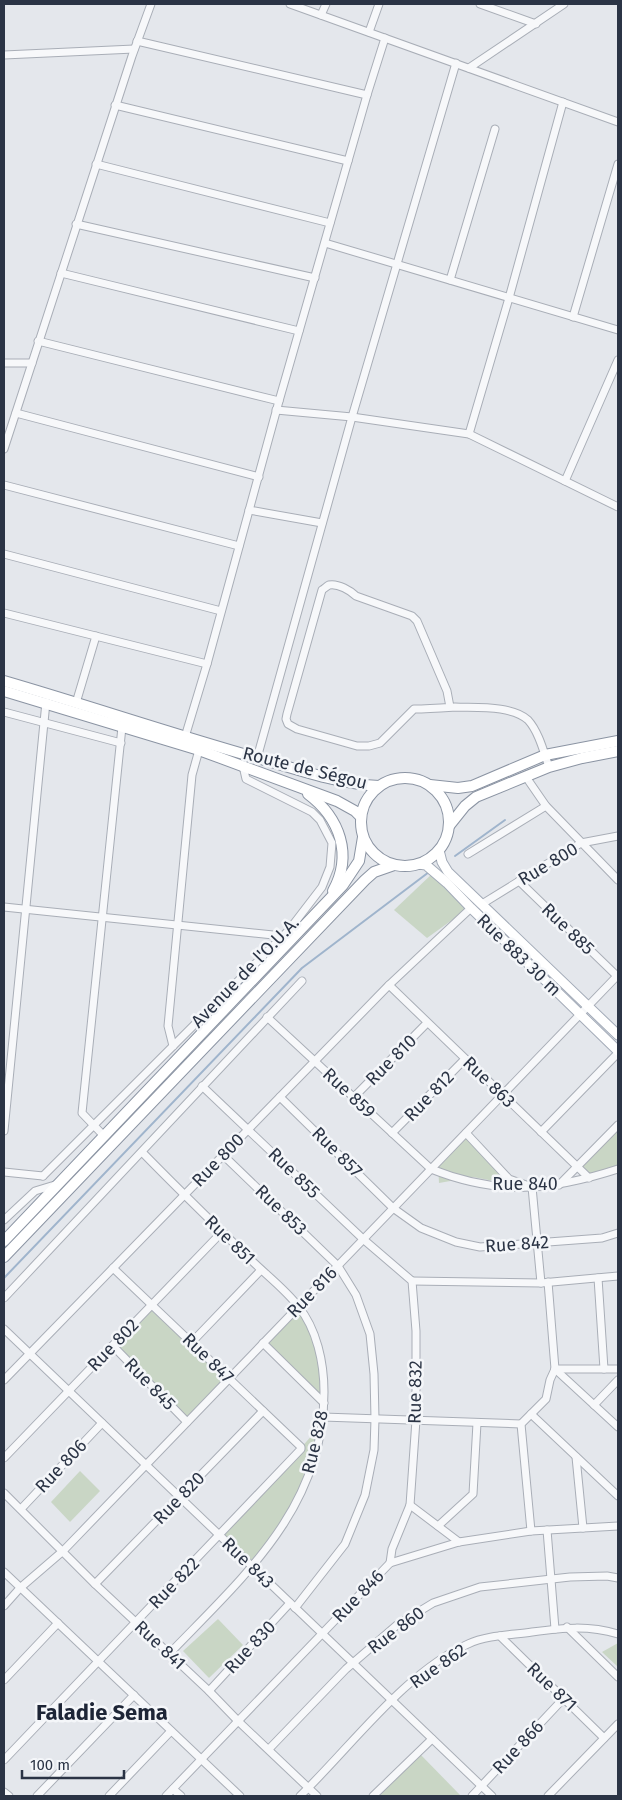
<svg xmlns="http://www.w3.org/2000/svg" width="622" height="1800" font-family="'Fira Sans',sans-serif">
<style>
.green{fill:#c9d6c5}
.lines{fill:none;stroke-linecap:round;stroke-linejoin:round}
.stream{stroke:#9fb4cc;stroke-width:2}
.minor-casing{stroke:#a9aeb7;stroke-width:9}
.major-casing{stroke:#a3abb8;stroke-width:11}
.highway-casing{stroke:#8b94a3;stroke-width:12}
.minor{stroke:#f7f8fa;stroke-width:7}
.major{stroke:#fff;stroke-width:9}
.highway{stroke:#fff;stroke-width:10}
.labels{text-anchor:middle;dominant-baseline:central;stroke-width:5;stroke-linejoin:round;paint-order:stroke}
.street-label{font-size:18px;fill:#2b3445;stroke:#f4f6f9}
.district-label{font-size:22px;font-weight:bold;fill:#1d2536;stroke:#f4f6f9}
</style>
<rect width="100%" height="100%" fill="#e4e7ec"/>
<g class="green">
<polygon points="433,873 466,910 427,938 394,910"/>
<polygon points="618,1130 618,1166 590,1177 582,1166"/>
<polygon points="468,1136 509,1179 494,1181 473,1177 439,1183 438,1163"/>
<polygon points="297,1307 309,1328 318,1352 323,1409 264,1342"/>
<polygon points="151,1310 224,1378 187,1419 116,1346"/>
<path d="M315,1432c-1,34 -18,69 -35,98 -7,13 -18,25 -27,37l-35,-36 80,-80z"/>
<polygon points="80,1471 100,1491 70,1522 51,1502"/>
<polygon points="218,1619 243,1645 209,1678 183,1651"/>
<polygon points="618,1643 618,1667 602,1652"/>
<polygon points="419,1753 461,1796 378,1796"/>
</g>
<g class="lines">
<g class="stream">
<polyline points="455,856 505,820"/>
<polyline points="4,1278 302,968 429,872"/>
</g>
<g class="minor-casing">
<g id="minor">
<polyline points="290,4 618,122"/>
<polyline points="480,4 536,24"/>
<polyline points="321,15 326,4"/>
<polyline points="369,32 379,4"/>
<polyline points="137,41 367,95"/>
<polyline points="4,55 134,49"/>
<polyline points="469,68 564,4"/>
<polyline points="115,105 348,161"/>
<polyline points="96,164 330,223"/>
<polyline points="76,224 315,278"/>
<polyline points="325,243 618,330"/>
<polyline points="61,273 299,331"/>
<polyline points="450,280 495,129"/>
<polyline points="573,317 618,164"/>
<polyline points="38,341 279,401"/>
<polyline points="4,363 32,363"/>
<polyline points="276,410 352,417 469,434 618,507"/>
<polyline points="16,413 259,477"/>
<polyline points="469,434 509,298 563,102"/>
<polyline points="4,449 132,56 151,4"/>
<polyline points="565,481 618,360"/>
<polyline points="4,485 239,546"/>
<polyline points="249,510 322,523"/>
<polyline points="4,554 221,611"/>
<polyline points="4,613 207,664"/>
<polyline points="76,703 96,636"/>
<path d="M450,707l-3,-16 -30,-70 -5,-5 -56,-20c-5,-5 -18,-13 -27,-11 -2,1 -4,3 -7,5l-35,124 -1,5 2,5 9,5 60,17h12l11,-3 34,-34c14,0 27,-1 41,-2 20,1 57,-2 73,13 11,12 16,33 21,47"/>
<polyline points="4,712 121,743"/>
<polyline points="185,737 207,664 279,401 367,95 385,38"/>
<polyline points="257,758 352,417 456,63"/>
<polyline points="526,777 546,806 618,880"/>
<polyline points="468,854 546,806"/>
<polyline points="519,881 618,977"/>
<polyline points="482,904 581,843 618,836"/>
<polyline points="4,907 283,936"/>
<polyline points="389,985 589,1178"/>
<path d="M267,1017l164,152c68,27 119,22 187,0"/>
<polyline points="173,1046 168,1026 192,775 199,750"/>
<polyline points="202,1086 363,1239 412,1281 416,1331 416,1420 410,1505 392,1549 390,1563"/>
<polyline points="280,1097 393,1208 421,1228 456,1242 480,1247 602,1238 618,1233"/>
<polyline points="354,1097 427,1023"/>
<polyline points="4,1131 46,702"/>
<polyline points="541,1132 618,1053"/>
<polyline points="392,1133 465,1059"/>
<polyline points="466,1133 509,1179 532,1187 541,1283"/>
<polyline points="104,1136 82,1113 122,727"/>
<path d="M142,1152c35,36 71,71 107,106 16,16 36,31 49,48 19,23 26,57 26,86 0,116 -81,185 -155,262"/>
<polyline points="223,1155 338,1266 356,1295 370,1334 374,1374 375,1419 374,1450 365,1495 345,1544 295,1608"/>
<polyline points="4,1172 43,1176"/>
<polyline points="43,1176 289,930 322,887 330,867 332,843 320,820 312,812 246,779 243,766"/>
<polyline points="559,1185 618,1125"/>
<polyline points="4,1220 35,1191 58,1184"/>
<polyline points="598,1278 604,1369"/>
<polyline points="412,1281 541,1283 618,1276"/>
<polyline points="4,1298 302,981"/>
<polyline points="4,1329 492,1796"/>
<polyline points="191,1343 261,1270"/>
<polyline points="263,1343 324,1403"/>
<polyline points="113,1346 187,1422"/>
<polyline points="555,1369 618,1427"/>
<polyline points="555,1369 618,1369"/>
<polyline points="4,1380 389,985 471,908"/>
<polyline points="594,1405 618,1380"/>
<polyline points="531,1414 618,1496"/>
<polyline points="323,1417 521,1424"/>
<polyline points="576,1457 583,1528"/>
<polyline points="4,1458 222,1232"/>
<polyline points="4,1493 95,1584 209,1691 238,1721 317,1796"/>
<polyline points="410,1505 459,1542"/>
<polyline points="21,1509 102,1423"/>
<polyline points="438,1526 473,1494 477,1423"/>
<polyline points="547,1530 555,1629"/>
<polyline points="531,1531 521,1424 546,1399 550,1380 555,1369 548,1282"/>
<polyline points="4,1572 240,1796"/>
<polyline points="95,1584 263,1411"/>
<polyline points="4,1606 20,1588 63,1551 618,975"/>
<polyline points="567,1627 618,1677"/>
<polyline points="500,1636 604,1738"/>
<polyline points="4,1680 58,1623"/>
<polyline points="209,1691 290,1603"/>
<polyline points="269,1749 346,1669 397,1625 433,1603 480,1587 570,1577 607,1576 618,1578"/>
<polyline points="4,1760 301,1449 301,1447 113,1268"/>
<polyline points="173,1789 181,1796"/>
<polyline points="4,1792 9,1796"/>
<polyline points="37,1796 134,1695"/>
<polyline points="109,1796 171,1731"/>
<polyline points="166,1796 390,1563 459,1542 531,1531 618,1526"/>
<path d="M300,1796c50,-48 105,-124 168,-152 19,-9 44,-9 64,-12 31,-4 56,-7 86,2"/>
<polyline points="373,1796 432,1739"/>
<polyline points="472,1796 564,1698"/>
<polyline points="548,1796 618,1724"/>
</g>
</g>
<g class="major-casing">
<g id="major">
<polyline points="439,850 442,862 448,872 618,1035"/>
<polyline points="418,864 426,865 447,883 471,908 618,1051"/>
</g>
</g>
<g class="highway-casing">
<g id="highway">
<path d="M4,681c86,25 171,54 257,78 39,11 78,25 118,27"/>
<polyline points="4,691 199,750 337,801 355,811 361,817"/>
<circle cx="405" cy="822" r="44"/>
<polyline points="430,785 458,788 472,786 545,755 618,741"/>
<path d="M308,794c32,24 45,61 25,97"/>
<polyline points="449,826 465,806 476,797 549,767 582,758 618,751"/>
<polyline points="4,1241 343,885 359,861 363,837"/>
<polyline points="4,1257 365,880 374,872 394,865"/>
</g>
</g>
<use href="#minor" class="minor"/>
<use href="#major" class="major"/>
<use href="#highway" class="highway"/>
</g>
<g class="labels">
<g class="street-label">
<text transform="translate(305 768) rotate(14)">Route de Ségou</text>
<text transform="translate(548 864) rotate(-31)">Rue 800</text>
<text transform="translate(568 929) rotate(44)">Rue 885</text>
<text transform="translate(519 955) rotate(44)">Rue 883 30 m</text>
<text transform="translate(245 972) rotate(-46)">Avenue de l'O.U.A.</text>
<text transform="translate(391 1060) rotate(-45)">Rue 810</text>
<text transform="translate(489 1082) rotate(44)">Rue 863</text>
<text transform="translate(349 1093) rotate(43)">Rue 859</text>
<text transform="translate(429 1096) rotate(-46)">Rue 812</text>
<text transform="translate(337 1152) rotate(45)">Rue 857</text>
<text transform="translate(218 1160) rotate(-46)">Rue 800</text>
<text transform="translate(294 1173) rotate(44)">Rue 855</text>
<text x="525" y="1184">Rue 840</text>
<text transform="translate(281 1210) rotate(44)">Rue 853</text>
<text transform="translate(230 1240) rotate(44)">Rue 851</text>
<text transform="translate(517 1244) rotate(-4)">Rue 842</text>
<text transform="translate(312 1292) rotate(-46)">Rue 816</text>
<text transform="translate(113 1345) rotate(-46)">Rue 802</text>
<text transform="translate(208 1358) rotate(44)">Rue 847</text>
<text transform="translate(150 1384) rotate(46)">Rue 845</text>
<text transform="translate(415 1392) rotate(-89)">Rue 832</text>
<text transform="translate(315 1442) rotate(-77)">Rue 828</text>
<text transform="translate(61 1466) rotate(-47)">Rue 806</text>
<text transform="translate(179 1498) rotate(-46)">Rue 820</text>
<text transform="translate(248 1563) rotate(44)">Rue 843</text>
<text transform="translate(174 1583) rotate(-46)">Rue 822</text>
<text transform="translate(358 1596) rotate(-46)">Rue 846</text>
<text transform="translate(396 1630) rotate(-37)">Rue 860</text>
<text transform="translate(160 1645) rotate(43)">Rue 841</text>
<text transform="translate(250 1647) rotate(-47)">Rue 830</text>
<text transform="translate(438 1666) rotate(-35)">Rue 862</text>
<text transform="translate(552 1687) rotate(44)">Rue 871</text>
<text transform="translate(518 1747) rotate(-47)">Rue 866</text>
</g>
<g class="district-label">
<text x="102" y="1712">Faladie Sema</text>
</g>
</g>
<rect width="622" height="1800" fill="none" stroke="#2b3445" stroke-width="10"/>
<path d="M22 1770v8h102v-8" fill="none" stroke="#2b3445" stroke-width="2.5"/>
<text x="30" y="1770" font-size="15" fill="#2b3445" stroke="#f4f6f9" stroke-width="4" paint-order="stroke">100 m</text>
</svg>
